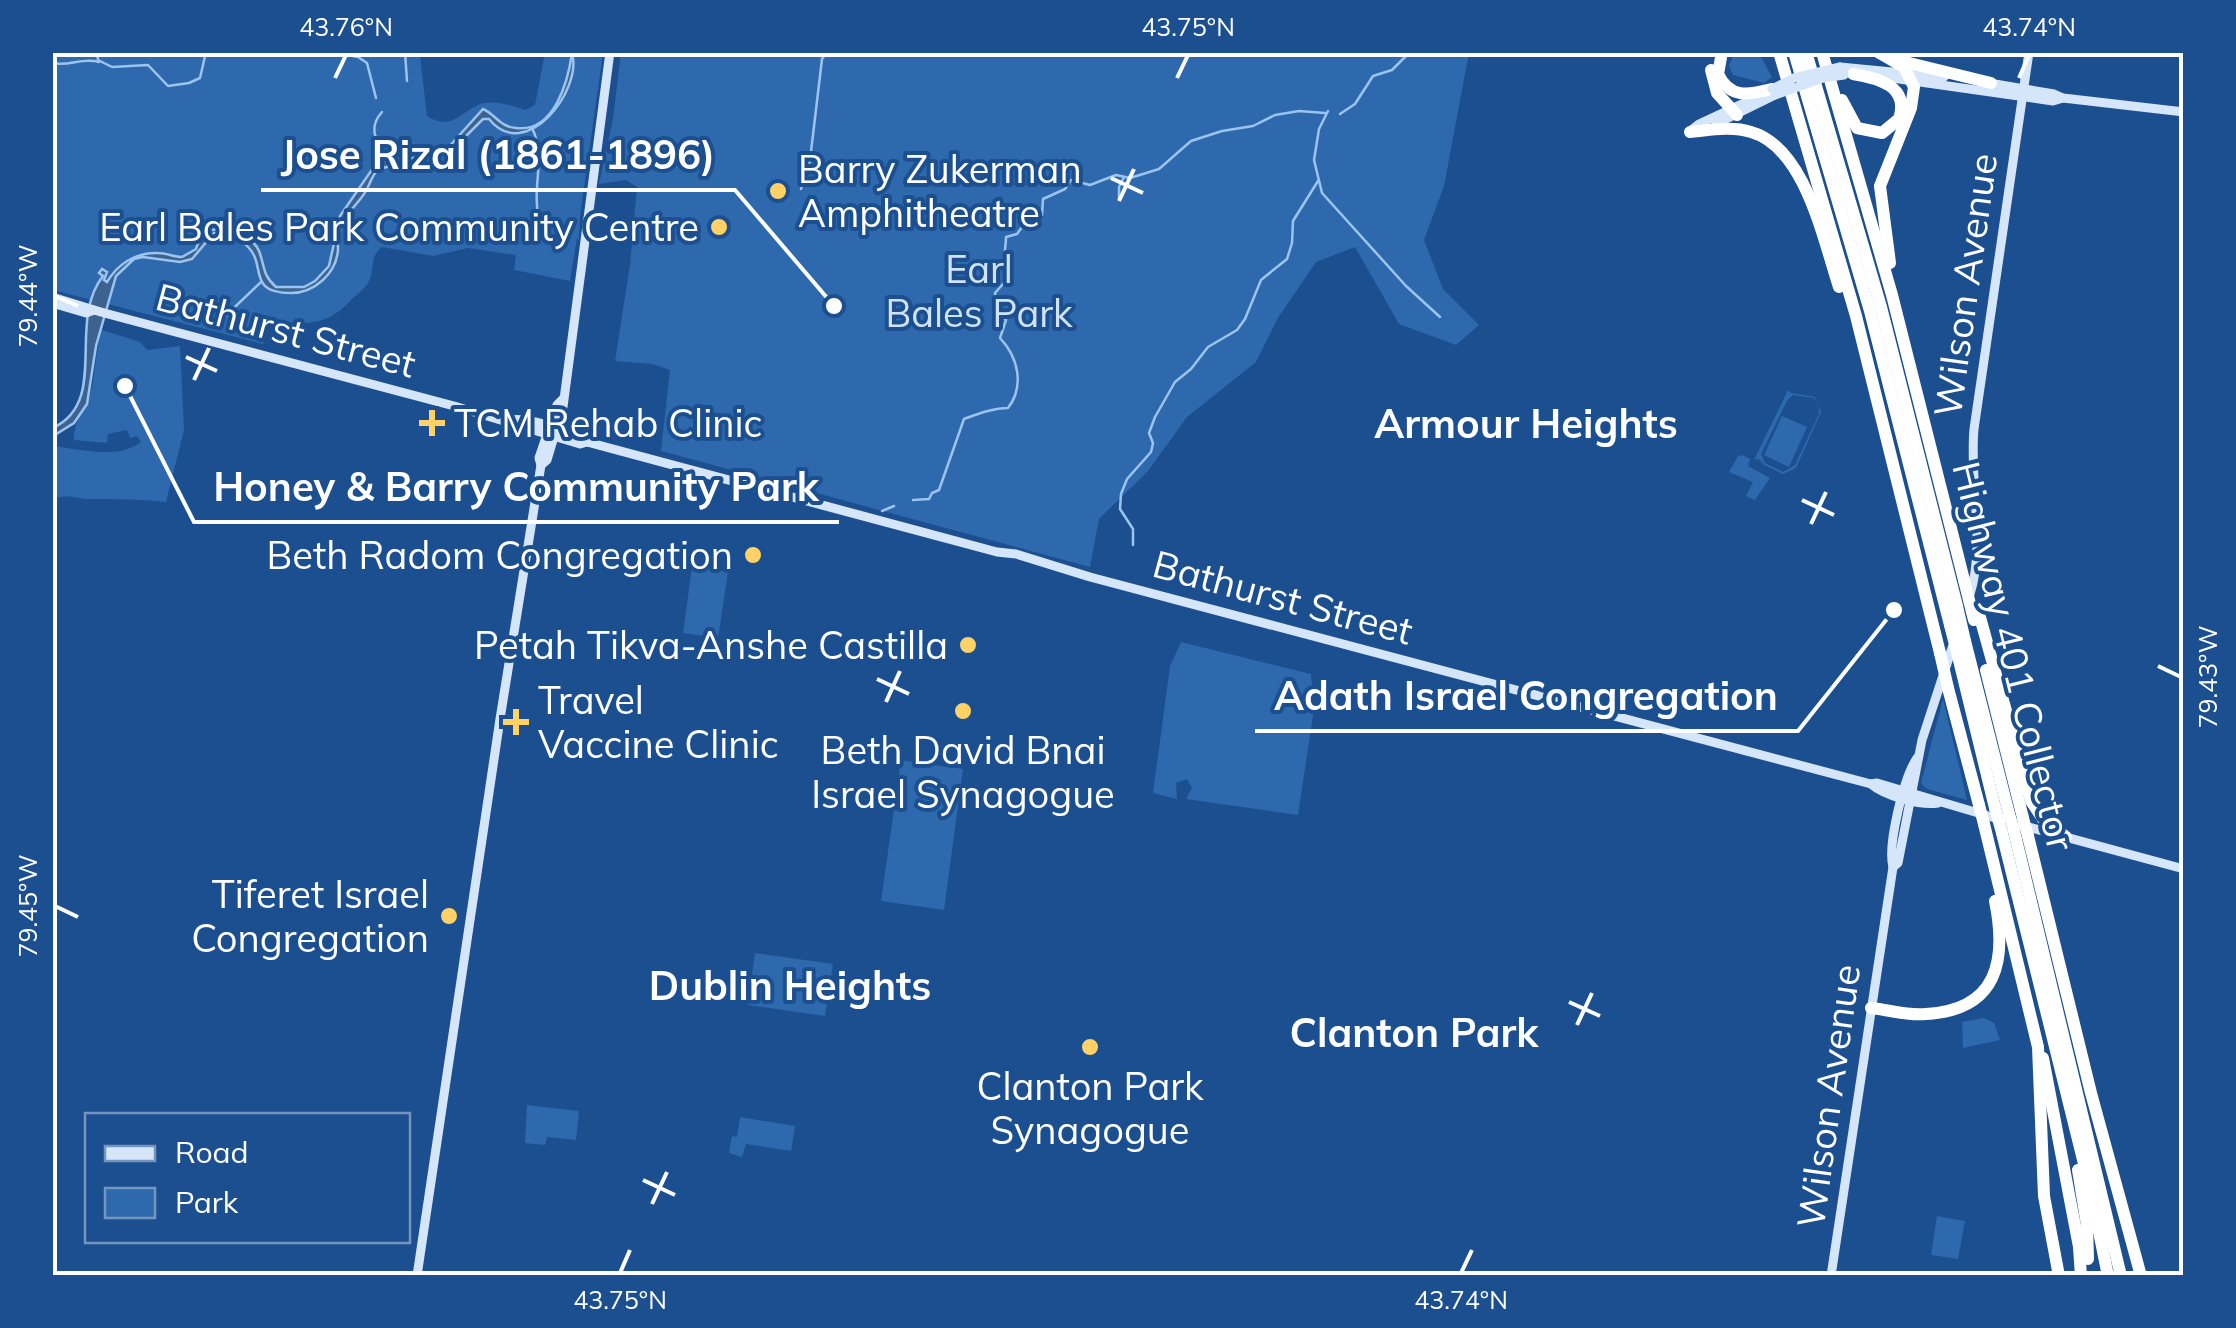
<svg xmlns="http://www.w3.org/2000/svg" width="2236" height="1328" font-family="Mulish,sans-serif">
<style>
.green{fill:#2e69ad;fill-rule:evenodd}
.water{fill:#3c6290;stroke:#9cc4f0;stroke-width:2.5}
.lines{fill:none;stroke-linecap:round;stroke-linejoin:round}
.stream{stroke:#9cc4f0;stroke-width:2.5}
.secondary{stroke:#d6e6fa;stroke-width:9}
.highway{stroke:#fff;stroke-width:12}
.secondary-bridge{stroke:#d6e6fa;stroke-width:9}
.highway-bridge{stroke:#fff;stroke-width:12}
.ticks{fill:none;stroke:#fff;stroke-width:4}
.poi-dot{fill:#ffd166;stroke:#1b4f8f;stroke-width:4}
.labels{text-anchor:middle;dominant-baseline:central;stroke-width:8;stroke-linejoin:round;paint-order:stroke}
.poi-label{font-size:38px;fill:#fff;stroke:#1b4f8f;text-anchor:end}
.park-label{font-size:38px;fill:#cfe3fa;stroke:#1b4f8f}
.street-label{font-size:38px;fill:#fff;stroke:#1b4f8f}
.neighbourhood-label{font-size:40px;font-weight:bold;fill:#fff;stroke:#1b4f8f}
.leader{fill:none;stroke:#fff;stroke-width:4}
.callout-dot{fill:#fff;stroke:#1b4f8f;stroke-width:4}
.callout-label{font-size:40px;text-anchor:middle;font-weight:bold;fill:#fff;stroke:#1b4f8f;stroke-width:8;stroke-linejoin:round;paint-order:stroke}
.neatline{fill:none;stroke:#fff;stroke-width:4}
.ticks-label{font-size:25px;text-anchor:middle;fill:#fff}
</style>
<rect width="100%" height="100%" fill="#1b4f8f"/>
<g class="green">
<path d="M52,53h374l-6,2 7,61c24,15 32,-2 51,-11 12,-6 34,0 47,5l10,-5 10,-52h58l-23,163 -1,24 -2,-2 -7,43 -56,-11 2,-15 -48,-7 -35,8 -51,-9c-14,11 -6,22 -14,36 -3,6 -12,12 -17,17 -27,30 -47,20 -82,27l-6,17 -210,-54z"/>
<polygon points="621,53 1469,53 1444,186 1424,240 1443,289 1479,325 1456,345 1399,324 1355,247 1316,262 1278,318 1256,362 1187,417 1148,471 1099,519 1090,567 661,451 670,370 652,364 615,361 630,265 637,187 626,180 599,184 613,119"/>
<polygon points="1734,53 1759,53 1772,77 1764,83 1733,75 1729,66"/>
<path d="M102,330l38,12 7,8 33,-4 4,84 -18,72c-26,-3 -51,-3 -76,-3 -13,0 -21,-5 -34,-1l-3,17v-69c27,3 65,14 88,-4l-4,-6 -7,2 -3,-8 -19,4 -1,9 -33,-3c0,-24 11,-24 16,-45 6,-21 5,-43 12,-65z"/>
<path d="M1788,390l3,3 24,4 6,15 -25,56 -13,6 -19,-9 -5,-6 -5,1zM1793,395l21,3 5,7v9l-24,51 -12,7 -18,-9 -4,-9 27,-55z"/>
<polygon points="1782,416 1807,427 1789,467 1764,455"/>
<polygon points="1742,455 1750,459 1748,466 1770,478 1755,500 1746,496 1753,482 1729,472 1738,456"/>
<polygon points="692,567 728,572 718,638 683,633"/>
<polygon points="1181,642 1311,674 1314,709 1298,815 1186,799 1192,788 1187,779 1176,783 1177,799 1153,793 1170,666"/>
<polygon points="1943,699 1967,800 1927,789 1921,783"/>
<polygon points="901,760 963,769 944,910 881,901"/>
<polygon points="755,953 833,964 825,1016 748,1005"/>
<polygon points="1984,1018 1994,1023 2000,1040 1963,1048 1962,1022"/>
<polygon points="527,1105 579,1111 576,1140 547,1137 545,1145 525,1143"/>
<polygon points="740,1117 795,1126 791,1151 746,1144 742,1157 729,1153 732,1136 737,1137"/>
<polygon points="1937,1216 1965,1221 1958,1259 1931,1255"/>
</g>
<path class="water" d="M572,53c11,38 -47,111 -83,66h-6l-34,34 -71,16c-6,7 -7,12 -11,20 -7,14 -21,23 -27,38 -3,8 -2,15 -2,23 -2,24 -24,43 -47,43 -44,0 -25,-27 -42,-45 -8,-10 -23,-12 -35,-15l-22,26 -12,3 -37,-5 -9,2 -18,17 -20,70 -9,58 -13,19 -21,13v-8c57,-27 13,-105 50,-152l-4,-3 3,-4 5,3 -3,8 3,2c10,-17 28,-30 51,-29 9,0 15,4 24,4l14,-8 6,-17c18,-6 47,-2 57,19 6,15 3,24 17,36h28l11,-6 14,-15 11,-50 33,-48 9,-8 28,-1 37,-10 36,-40c12,5 17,18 33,19 38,5 52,-46 56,-75z"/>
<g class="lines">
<g class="stream">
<polyline points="97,52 98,60 112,67 148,65 168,86 189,83 200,78 206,52"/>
<polyline points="333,52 358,57 367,63 376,98"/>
<polyline points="405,52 407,81"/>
<path d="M52,63c17,4 30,-6 47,-1"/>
<polyline points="1328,111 1319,129 1314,160 1322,193 1406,286 1440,317"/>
<path d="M382,112c-16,18 -4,30 7,50"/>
<polyline points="1340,114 1355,104 1373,76 1392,70 1410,52"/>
<path d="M532,128c15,29 -1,59 7,91"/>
<polyline points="801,189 810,160 822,59 827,52"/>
<polyline points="1119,199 1119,187 1124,177"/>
<polyline points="217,324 261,282"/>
<path d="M913,500l16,-1 3,-6 7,-3 25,-71c14,-5 29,-11 44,-11 17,-22 10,-51 -8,-70l6,-18 -9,-13 -2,-14 15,-17c-10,-13 -4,-24 -4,-39l11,-3 13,-18 12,-1 1,-16 22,-10 6,-9 19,5 26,-10 14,3 29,-9 32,-28 31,-10 31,-5 22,-11 24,-4 26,2"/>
<polyline points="882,511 894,506"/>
<polyline points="1133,545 1133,529 1120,509 1121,494 1127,479 1151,452 1153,443 1149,433 1155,417 1175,382 1191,369 1208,347 1237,330 1245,319 1261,280 1287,259 1292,243 1293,221 1318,181"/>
</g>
<g class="secondary">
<polyline points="1840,67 1944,77"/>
<polyline points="1878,76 2053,101 2063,98"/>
<polyline points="1989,83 2054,94 2063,98 2184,112"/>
<polyline points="1716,124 1775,95"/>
<polyline points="1690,131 1699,124 1761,95"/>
<polyline points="52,297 94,310"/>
<polyline points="52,303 86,313 94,310 108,314 454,406 580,444 587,442 997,552 1016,554 1090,577 1871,784 1877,783 2002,820"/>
<path d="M505,421c16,-6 68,9 82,21"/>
<polyline points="541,465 547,460 563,407 610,52"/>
<path d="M1970,594c16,-49 -1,-111 4,-165l55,-377"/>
<path d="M1871,784c14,12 50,22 67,19"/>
<polyline points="2021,825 2184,869"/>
<polyline points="1893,867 1898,863 1922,740 1954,642"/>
<polyline points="417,1276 500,719 541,465 539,458 557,405 563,399"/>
<path d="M1831,1276l62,-409c-6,-22 11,-90 24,-109"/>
</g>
<g class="highway">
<path d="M1722,52l-4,22c12,25 30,21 54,15"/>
<polyline points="1779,52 1856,316 1940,653"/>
<polyline points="1794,52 1870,311 1950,625"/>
<polyline points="1806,52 1881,307 1957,606"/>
<polyline points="1822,52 1892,295 1964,580"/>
<polyline points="1878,52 1904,67 1914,87 1911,108 1880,186 1890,263"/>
<polyline points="1901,61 1991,83"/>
<polyline points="1711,70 1717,93 1737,115"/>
<path d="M1842,100l15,28 25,5 17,-14c11,-33 -21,-41 -46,-45"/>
<path d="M1690,132c20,-2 42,-6 61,0 54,15 72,107 88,155"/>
<polyline points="1978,610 2031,801 2043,819 2066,837"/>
<polyline points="1965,641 2009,814"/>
<polyline points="1959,660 1995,808"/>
<polyline points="1986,670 2023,818"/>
<polyline points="1948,688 1979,805"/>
<polyline points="1984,824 2038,1047 2044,1196 2059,1276"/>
<polyline points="2014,831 2121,1276"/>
<polyline points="2002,833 2091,1192 2108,1276"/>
<polyline points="2028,836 2091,1093 2141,1276"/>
<path d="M1871,1008c19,2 37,8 55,6 72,-4 81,-54 69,-113"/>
<polyline points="2043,1058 2079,1247 2081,1276"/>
<polyline points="2078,1170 2087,1225 2088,1259"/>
</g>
<g class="secondary-bridge">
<polyline points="1772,89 1794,78 1840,67"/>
<polyline points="1775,95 1823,78 1844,75"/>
</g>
<g class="highway-bridge">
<polyline points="1964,580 1974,620"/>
<polyline points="1957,606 1965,641"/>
<polyline points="1950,625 1959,660"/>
<polyline points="1940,653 1948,688"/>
<polyline points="1979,805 1984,824"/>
<polyline points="1995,808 2002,833"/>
<polyline points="2009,814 2014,831"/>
<polyline points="2023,818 2028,836"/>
</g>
</g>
<path class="ticks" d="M335,78l11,-23M1177,78l11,-23M2019,78l10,-23M1111,178l32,15M1119,201l15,-32M55,296l23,10M186,357l31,14M194,380l15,-32M1802,500l32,15M1811,524l15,-32M2158,666l23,11M877,679l32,15M886,702l14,-31M55,906l23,11M1569,1002l31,14M1577,1025l15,-32M643,1180l32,15M652,1204l15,-32M620,1273l10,-23M1461,1273l11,-23"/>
<g class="poi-dot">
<circle cx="778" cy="191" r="10"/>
<circle cx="719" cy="227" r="10"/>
<path d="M427 408h10v10h10v10h-10v10h-10v-10h-10v-10h10z"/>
<circle cx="753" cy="555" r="10"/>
<circle cx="968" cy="645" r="10"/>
<circle cx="963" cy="711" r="10"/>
<path d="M511 707h10v10h10v10h-10v10h-10v-10h-10v-10h10z"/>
<circle cx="449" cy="916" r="10"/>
<circle cx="1090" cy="1047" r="10"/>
</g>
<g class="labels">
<g class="poi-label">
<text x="798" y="169" text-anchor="start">Barry Zukerman<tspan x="798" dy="44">Amphitheatre</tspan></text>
<text x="699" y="227">Earl Bales Park Community Centre</text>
<text x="454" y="423" text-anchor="start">TCM Rehab Clinic</text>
<text x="733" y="555">Beth Radom Congregation</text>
<text x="948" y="645">Petah Tikva-Anshe Castilla</text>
<text x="538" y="700" text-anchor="start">Travel<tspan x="538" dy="44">Vaccine Clinic</tspan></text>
<text x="963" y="750" text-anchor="middle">Beth David Bnai<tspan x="963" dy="44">Israel Synagogue</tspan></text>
<text x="429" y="894">Tiferet Israel<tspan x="429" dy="44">Congregation</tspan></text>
<text x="1090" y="1086" text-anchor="middle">Clanton Park<tspan x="1090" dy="44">Synagogue</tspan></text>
</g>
<g class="park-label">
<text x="979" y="269">Earl<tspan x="979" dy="44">Bales Park</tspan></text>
</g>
<g class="street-label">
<text transform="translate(1965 285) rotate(-82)">Wilson Avenue</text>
<text transform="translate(286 330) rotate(15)">Bathurst Street</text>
<text transform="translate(1283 597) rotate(15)">Bathurst Street</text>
<text transform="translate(2014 656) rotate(76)">Highway 401 Collector</text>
<text transform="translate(1828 1096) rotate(-82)">Wilson Avenue</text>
</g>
<g class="neighbourhood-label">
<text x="1526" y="423">Armour Heights</text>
<text x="790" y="985">Dublin Heights</text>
<text x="1414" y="1032">Clanton Park</text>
</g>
</g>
<path class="leader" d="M834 306L735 190H261M125 386L194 522H839M1894 610L1798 731H1255"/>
<g class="callout-dot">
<circle cx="834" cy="306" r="10"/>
<circle cx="125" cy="386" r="10"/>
<circle cx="1894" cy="610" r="10"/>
</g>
<g class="callout-label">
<text x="498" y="169">Jose Rizal (1861-1896)</text>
<text x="516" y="501">Honey &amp; Barry Community Park</text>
<text x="1526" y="710">Adath Israel Congregation</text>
</g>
<rect width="2236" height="1328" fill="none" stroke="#1b4f8f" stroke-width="110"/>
<rect x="85" y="1113" width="325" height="130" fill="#1b4f8f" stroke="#7695bc" stroke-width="2.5"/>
<rect x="105" y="1146" width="50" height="15" fill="#d6e6fa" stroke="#7695bc" stroke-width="2.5"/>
<text x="175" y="1163" font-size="30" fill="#ffffff">Road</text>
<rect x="105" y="1188" width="50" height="30" fill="#2e69ad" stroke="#7695bc" stroke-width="2.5"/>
<text x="175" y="1213" font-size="30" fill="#ffffff">Park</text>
<rect x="55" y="55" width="2126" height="1218" class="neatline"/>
<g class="ticks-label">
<text x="346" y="36">43.76°N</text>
<text x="1188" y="36">43.75°N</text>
<text x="2029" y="36">43.74°N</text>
<text transform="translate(28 296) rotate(-90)" y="9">79.44°W</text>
<text transform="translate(2208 677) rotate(-90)" y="9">79.43°W</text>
<text transform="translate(28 906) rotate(-90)" y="9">79.45°W</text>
<text x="620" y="1309">43.75°N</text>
<text x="1461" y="1309">43.74°N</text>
</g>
</svg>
